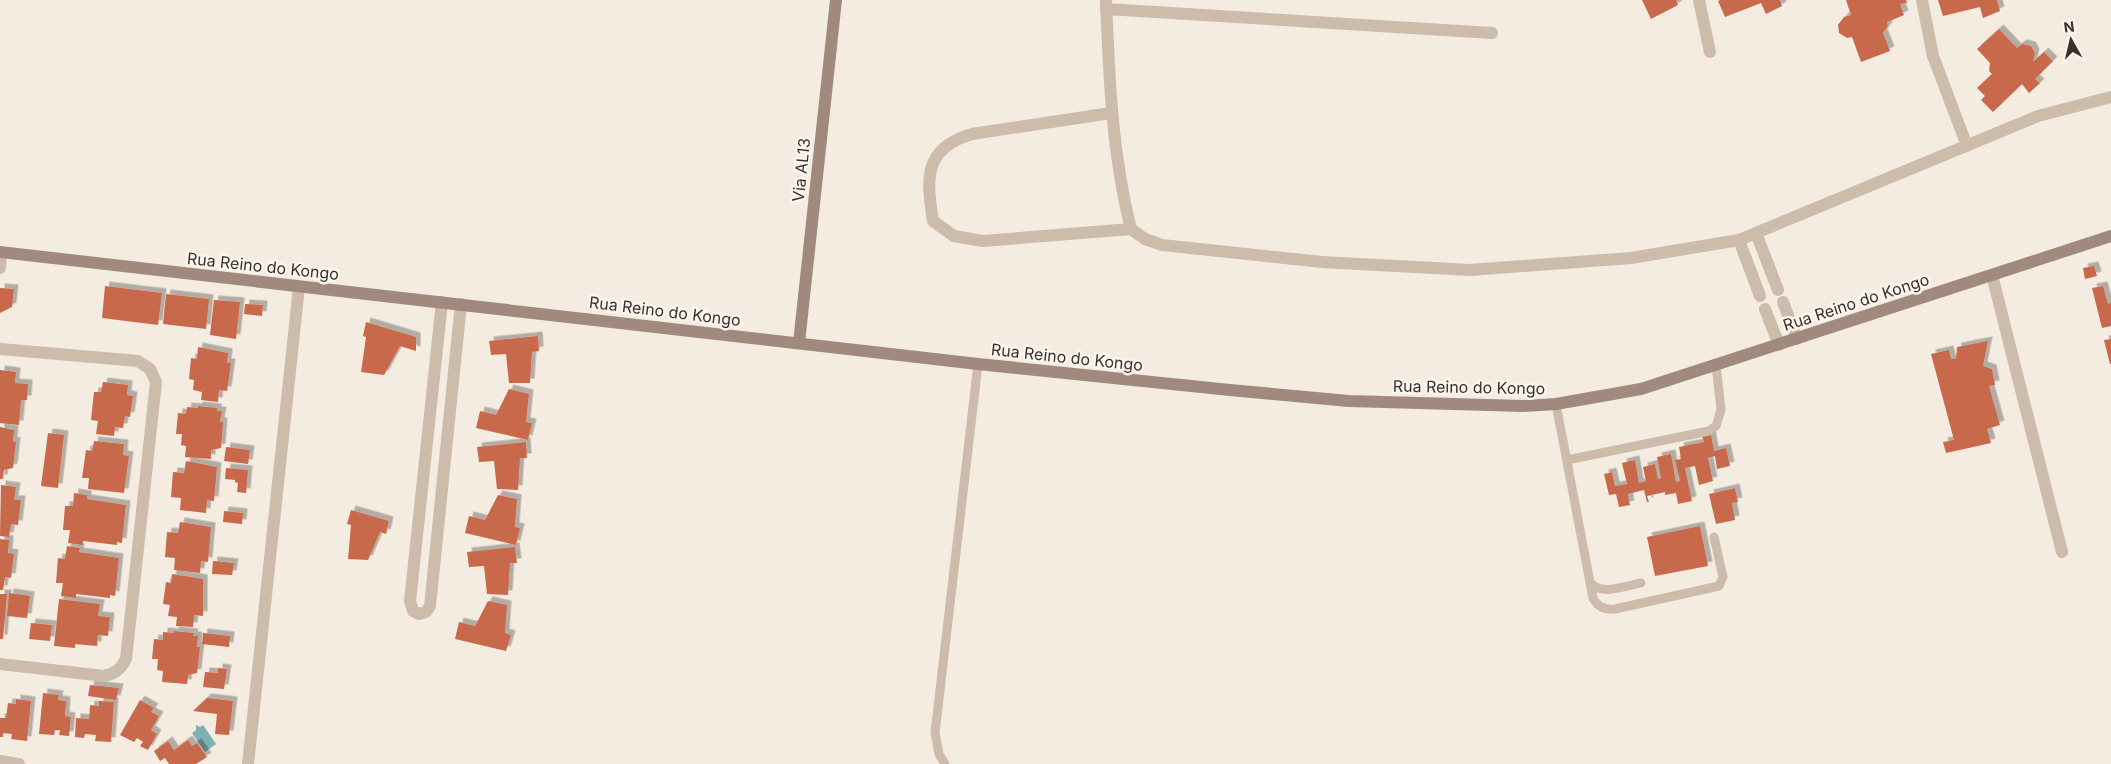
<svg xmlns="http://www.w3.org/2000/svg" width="2111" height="764" font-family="Inter,sans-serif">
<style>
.water{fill:#7fb0b2}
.building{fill:#c8694b;filter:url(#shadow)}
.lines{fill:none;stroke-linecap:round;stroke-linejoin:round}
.lane{stroke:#cdbbac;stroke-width:9}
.street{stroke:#cdbbac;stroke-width:12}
.secondary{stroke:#a18a7d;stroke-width:12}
.labels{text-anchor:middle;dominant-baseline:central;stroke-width:5;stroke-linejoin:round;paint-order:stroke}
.street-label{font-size:16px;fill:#3b302b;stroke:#fbf5ee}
</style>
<defs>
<filter id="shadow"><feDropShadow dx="4.5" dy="-4.5" stdDeviation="0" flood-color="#0004"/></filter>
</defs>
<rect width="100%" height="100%" fill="#f4ebe1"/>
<polygon class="water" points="196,725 200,727 203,725 216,744 205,752 192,733 196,730"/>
<g class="building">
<polygon points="1642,0 1676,0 1678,5 1651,19"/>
<polygon points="1720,0 1780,0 1782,6 1766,14 1761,3 1725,17 1718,1"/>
<polygon points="1846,0 1906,0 1907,3 1900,4 1904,15 1887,22 1888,26 1883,33 1890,51 1861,62 1852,37 1847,38 1839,33 1838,25 1844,17 1851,15"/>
<polygon points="1938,0 1997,0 2000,11 1983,18 1980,7 1943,16"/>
<polygon points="1999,29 2017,48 2022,44 2031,46 2035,53 2033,62 2044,52 2053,61 2035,79 2040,83 2029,93 2022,84 1993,112 1981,100 1985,96 1977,88 1992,74 1989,71 1990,63 1977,49"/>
<polygon points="2094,266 2097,276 2085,279 2083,268"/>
<polygon points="105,286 162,293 158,325 102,318"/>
<polygon points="2103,286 2108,304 2111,303 2111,326 2102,328 2092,288"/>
<polygon points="0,288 14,289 12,307 0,313"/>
<polygon points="166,294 209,299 206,329 163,324"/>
<polygon points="214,300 240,302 236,339 210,335"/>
<polygon points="245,304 263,305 262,316 244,314"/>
<polygon points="366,322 416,337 416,351 400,346 384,375 361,372 366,337 363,336"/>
<polygon points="538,336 539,351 532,352 530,383 509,383 506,354 491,355 489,341"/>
<polygon points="2111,339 2111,364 2110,364 2104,340"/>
<polygon points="1988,341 1983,366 1992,369 1995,385 1989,386 2000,425 1987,429 1991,443 1946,453 1943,442 1954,440 1931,354 1949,350 1951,359 1956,359 1957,347"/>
<polygon points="198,347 228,353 227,363 231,363 227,391 219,390 218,402 201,400 202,392 193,390 194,380 189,379 191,358 197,359"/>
<polygon points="0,370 16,372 15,383 28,384 27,400 21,400 19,425 0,423"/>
<polygon points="103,382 128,385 127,395 133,396 130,417 125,416 123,428 115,427 114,436 96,434 98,421 91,420 94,392 101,392"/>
<polygon points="509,389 529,394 526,422 532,423 528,440 476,428 480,411 496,415"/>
<polygon points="198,406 217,408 217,411 222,411 220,422 223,422 221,448 211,450 211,459 185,457 186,446 181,445 182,434 176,434 178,413 186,414 187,407 198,408"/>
<polygon points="0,427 14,430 13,441 16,442 13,468 4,470 3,479 0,479"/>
<polygon points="48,433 64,435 58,488 41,486"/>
<polygon points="1711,434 1714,451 1726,448 1730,466 1717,469 1715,456 1708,458 1713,481 1699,485 1695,466 1685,468 1692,501 1678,504 1676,493 1665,495 1665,492 1647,496 1649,502 1647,502 1644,490 1628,494 1630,505 1619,507 1616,494 1609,495 1604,474 1612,472 1615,486 1627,484 1622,463 1635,460 1639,483 1646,481 1643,467 1655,464 1658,479 1661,478 1657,457 1671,454 1676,482 1680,481 1675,460 1681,459 1679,447 1704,442 1702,436"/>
<polygon points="94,441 124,444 123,455 129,456 124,493 88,489 89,478 82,478 86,450 92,451"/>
<polygon points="526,442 527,458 520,458 518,490 497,489 494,461 479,462 477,447"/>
<polygon points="226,447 250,450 248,464 224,461"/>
<polygon points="186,461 217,467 214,501 207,500 206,513 180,510 181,498 171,497 173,472 184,473"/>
<polygon points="226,468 248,470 246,493 237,492 238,483 235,482 235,480 225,479"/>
<polygon points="1,485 16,487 14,500 21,500 18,525 11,524 9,537 0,536"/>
<polygon points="1735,488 1738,502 1732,503 1735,520 1716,524 1709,494"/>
<polygon points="74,493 87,495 87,499 126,505 122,543 117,542 117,545 83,541 83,545 68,543 70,530 63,530 65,506 73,506"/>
<polygon points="498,495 517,499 515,527 520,528 516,545 465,533 469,516 485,520"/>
<polygon points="351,510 389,521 386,534 380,532 368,560 348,559 351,525 347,524"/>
<polygon points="224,511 243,513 242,524 223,522"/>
<polygon points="180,522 211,527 208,562 201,561 200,573 174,570 175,558 165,557 167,532 178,533"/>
<polygon points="1700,526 1708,566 1655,576 1647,537"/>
<polygon points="0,539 9,540 8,553 14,554 11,578 5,577 3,590 0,590"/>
<polygon points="67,546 80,548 79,552 119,558 115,596 110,595 110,598 76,594 76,598 61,596 63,583 56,583 58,558 65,559"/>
<polygon points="515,547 517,563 510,563 508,595 487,594 484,566 469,567 467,552"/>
<polygon points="213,561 234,563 232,575 212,574"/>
<polygon points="172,574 203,579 203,616 194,615 193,627 176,626 177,617 168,616 170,605 163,604 166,582 171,583"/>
<polygon points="9,593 30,596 27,618 7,616"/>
<polygon points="0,594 7,594 3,639 0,639"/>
<polygon points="59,599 100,604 98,616 110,617 108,636 98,635 97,646 75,644 75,648 54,646"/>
<polygon points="488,601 507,605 505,633 511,635 506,651 455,639 459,622 475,626"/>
<polygon points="31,623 52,625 50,641 29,639"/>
<polygon points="174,631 194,633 193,636 198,636 197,647 200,647 197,673 188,675 187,684 162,682 163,671 157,670 158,659 152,659 154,639 163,640 163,632 174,633"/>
<polygon points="203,633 230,636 229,647 202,644"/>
<polygon points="218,668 227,669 224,689 203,687 205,672 218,673"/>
<polygon points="90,685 119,688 116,700 88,696"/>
<polygon points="43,693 59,695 58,700 66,701 65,716 71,717 69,736 59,735 60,730 55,730 54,735 39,734"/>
<polygon points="207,698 233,701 229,735 215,734 217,714 193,711"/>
<polygon points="16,699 31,701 27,741 11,739 12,734 3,733 3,737 0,737 0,718 6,718 8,703 16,704"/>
<polygon points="140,700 154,708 151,712 159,716 151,730 157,734 148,750 140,746 143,742 137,738 134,742 120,735"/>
<polygon points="99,701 114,702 111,742 95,741 96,735 85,734 84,738 75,737 76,718 89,719 90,705 99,706"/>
<polygon points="188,740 192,746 197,743 207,757 196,764 169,764 165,758 160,761 154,751 168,741 174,750"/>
</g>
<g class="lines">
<g class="lane">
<path d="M1556,404l37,194c5,9 11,12 22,11l104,-23 4,-9 -9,-40"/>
<polyline points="1567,460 1709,431 1716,426 1721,410 1716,365"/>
<path d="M1590,582c10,15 37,3 51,1"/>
<polyline points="945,764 939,754 935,733 978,364"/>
</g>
<g class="street">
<path d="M1106,0c3,77 6,154 25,229l14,10 17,6 160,17 148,8 161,-12 108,-18 299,-124 73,-19"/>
<polyline points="1699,0 1710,52"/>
<polyline points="1922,0 1933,56 1967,146"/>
<polyline points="1106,9 1492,33"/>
<path d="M1111,113l-139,21c-48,14 -46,44 -39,87l21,15 29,5 148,-12"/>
<polyline points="1756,233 1778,290"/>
<polyline points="1739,240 1760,296"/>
<polyline points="0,268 1,252"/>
<polyline points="1992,275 2062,552"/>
<polyline points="442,302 410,601 413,611 419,614 426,612 430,606 461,304"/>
<polyline points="1783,302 1797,339"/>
<polyline points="1765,309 1779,345"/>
<path d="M0,349l138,12 12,8 6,13 -30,277c-5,10 -11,15 -22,17l-104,-12"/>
<polyline points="0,761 19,764"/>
<polyline points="248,764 299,287"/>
</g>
<g class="secondary">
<polyline points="0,252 978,364 1230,390 1349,401 1523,406 1556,404 1641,389 2111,236"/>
<polyline points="799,343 836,0"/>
</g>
</g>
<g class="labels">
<g class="street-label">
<text transform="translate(801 170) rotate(-84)">Via AL13</text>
<text transform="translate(263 266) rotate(6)">Rua Reino do Kongo</text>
<text transform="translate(1856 302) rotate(-18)">Rua Reino do Kongo</text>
<text transform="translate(665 311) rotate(7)">Rua Reino do Kongo</text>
<text transform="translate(1067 357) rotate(6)">Rua Reino do Kongo</text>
<text transform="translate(1469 387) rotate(1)">Rua Reino do Kongo</text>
</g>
</g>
<g transform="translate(2071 40) rotate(352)" stroke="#fbf5ee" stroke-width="4" paint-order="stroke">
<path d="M0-4L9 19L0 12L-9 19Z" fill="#3b302b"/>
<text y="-8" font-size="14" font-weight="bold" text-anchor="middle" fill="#3b302b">N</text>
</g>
</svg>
